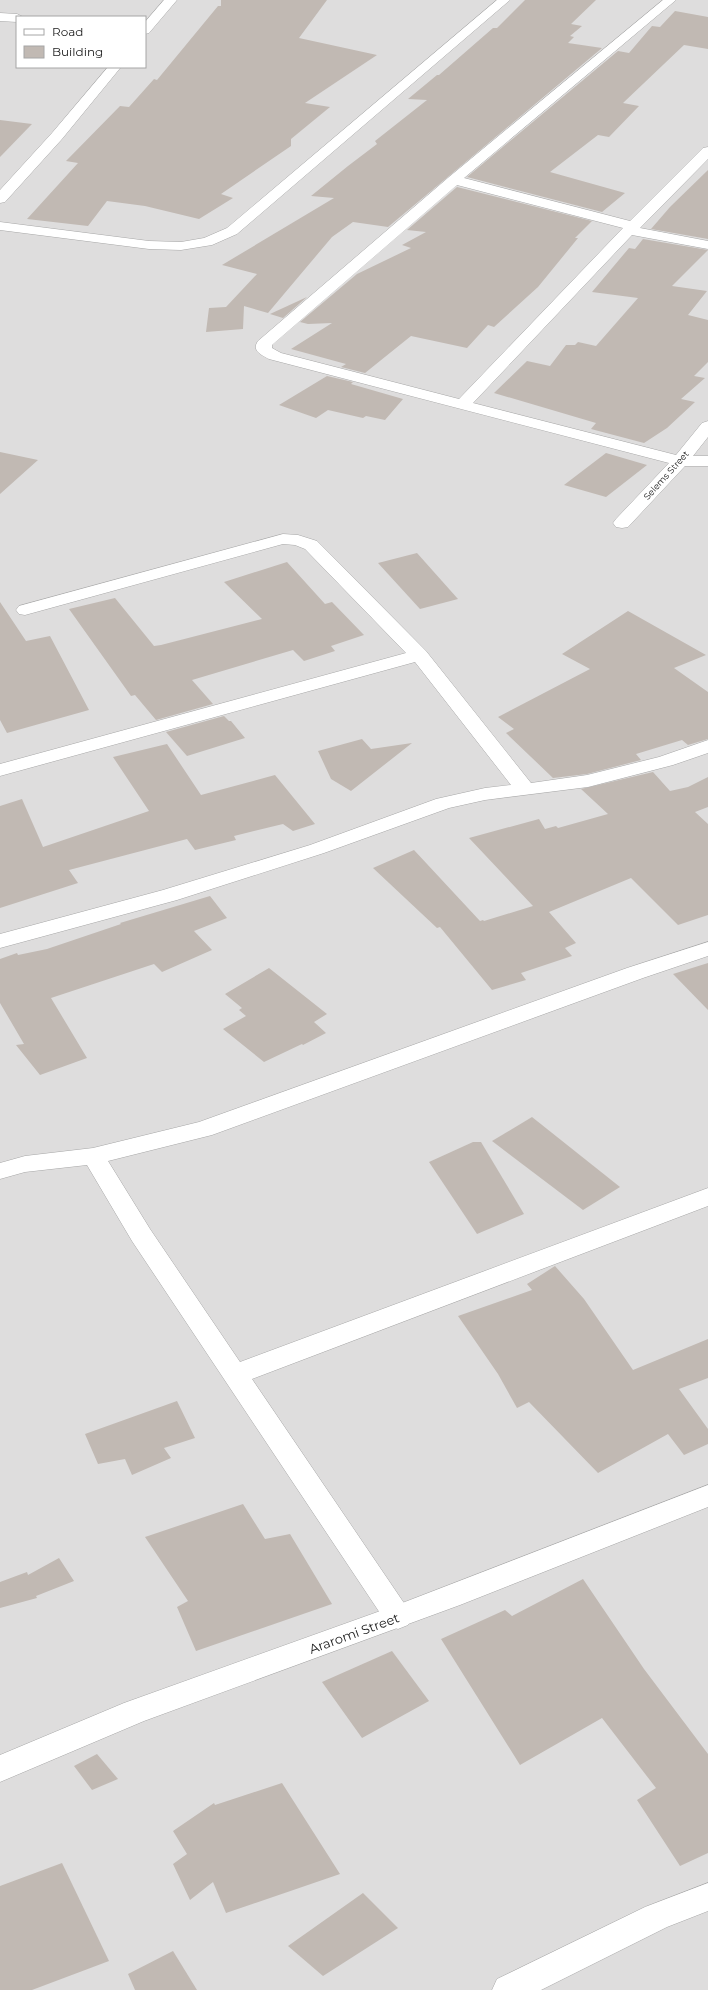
<svg xmlns="http://www.w3.org/2000/svg" width="708" height="1990" font-family="Montserrat,sans-serif">
<style>
.residential{fill:#dedddd;fill-rule:evenodd}
.building{fill:#c1b9b3}
.lines{fill:none;stroke-linecap:round;stroke-linejoin:round}
.minor-casing{stroke:#a7a7a7;stroke-width:1}
.tertiary-casing{stroke:#a7a7a7;stroke-width:1}
.minor{fill:#fff;fill-rule:evenodd}
.tertiary{fill:#fff;fill-rule:evenodd}
.labels{text-anchor:middle;dominant-baseline:central;stroke-width:3;stroke-linejoin:round;paint-order:stroke}
.far-street-label{font-size:9px;fill:#202020;stroke:#fff}
.near-street-label{font-size:13px;fill:#202020;stroke:#fff}
</style>
<rect width="100%" height="100%" fill="#f0ede7"/>
<path class="residential" d="M0,0h708v1990h-708zM17,17h128v50h-128z"/>
<g class="building">
<polygon points="221,0 327,0 299,38 377,55 305,103 330,107 291,139 291,146 221,194 233,198 199,219 145,206 107,201 88,226 27,219 78,163 66,161 120,106 129,107 154,79 157,80 218,6 221,6"/>
<polygon points="525,0 596,0 571,24 582,26 570,36 574,37 568,43 602,48 388,227 353,222 332,237 268,313 244,306 243,329 206,332 209,308 226,307 257,274 222,265 334,198 311,196 348,166 377,144 375,141 427,100 408,99 437,75 439,75 493,28 497,28"/>
<polygon points="675,11 708,17 708,49 684,45 623,103 639,106 609,137 598,135 550,172 625,193 602,212 467,177 618,51 629,53 652,26 660,27"/>
<polygon points="0,120 32,124 0,157"/>
<polygon points="708,170 708,239 651,229 670,207"/>
<polygon points="457,187 592,221 575,238 578,238 538,287 494,327 488,325 467,348 411,336 365,373 341,367 346,364 291,349 332,323 308,324 300,322 357,274 411,248 402,245 426,232 407,230"/>
<polygon points="643,239 708,250 672,286 707,291 688,315 708,320 708,362 694,376 705,378 681,399 695,402 667,428 644,443 591,429 596,423 494,393 527,361 550,366 566,345 575,345 578,342 596,346 638,298 592,292 629,248 635,249"/>
<polygon points="307,297 283,318 270,314"/>
<polygon points="327,376 353,382 351,384 403,399 385,420 366,416 363,418 328,410 316,418 279,405"/>
<polygon points="0,452 38,460 0,494"/>
<polygon points="606,453 647,465 606,497 564,485"/>
<polygon points="417,553 458,599 420,609 378,563"/>
<polygon points="287,562 325,604 332,602 364,635 331,646 335,651 304,661 293,650 192,680 213,704 156,720 135,695 131,696 69,609 115,598 154,646 161,645 262,619 224,582"/>
<polygon points="0,602 26,641 50,636 89,710 7,733 0,720"/>
<polygon points="628,611 706,655 674,668 708,692 708,739 688,745 682,740 636,754 641,760 587,774 553,778 506,733 514,729 498,717 590,669 562,654"/>
<polygon points="224,716 229,721 231,721 245,738 187,756 166,732"/>
<polygon points="362,739 371,749 412,743 351,791 331,779 318,751"/>
<polygon points="167,744 201,795 275,775 315,824 293,831 283,824 234,836 236,840 195,850 187,839 69,870 78,883 0,908 0,806 22,799 43,847 149,811 113,757"/>
<polygon points="653,772 670,791 688,787 708,777 708,807 695,812 708,824 708,915 678,925 631,878 549,912 576,943 565,948 572,956 521,973 526,980 492,990 440,927 437,928 373,868 414,850 480,921 483,920 484,921 533,906 469,838 539,819 545,829 556,826 558,828 608,814 581,789"/>
<polygon points="210,896 227,918 194,931 212,950 162,972 154,964 51,998 87,1058 40,1075 16,1045 24,1044 0,1003 0,959 17,953 18,955 47,949 121,924 120,923"/>
<polygon points="708,963 708,1010 673,974"/>
<polygon points="269,968 327,1014 314,1022 326,1033 303,1045 302,1044 264,1062 223,1029 246,1016 239,1010 242,1008 225,994"/>
<polygon points="532,1117 620,1187 583,1210 492,1141"/>
<polygon points="473,1142 481,1142 524,1214 477,1234 429,1162"/>
<polygon points="555,1266 584,1299 633,1370 708,1339 708,1378 679,1389 708,1429 708,1444 684,1455 668,1434 598,1473 529,1402 517,1408 498,1374 458,1316 532,1290 527,1284"/>
<polygon points="177,1401 195,1438 164,1448 171,1458 132,1475 125,1459 98,1464 85,1434"/>
<polygon points="243,1504 265,1539 290,1534 332,1604 196,1651 177,1607 188,1601 145,1537"/>
<polygon points="59,1558 74,1581 36,1596 37,1598 0,1608 0,1582 27,1572 28,1575"/>
<polygon points="583,1579 644,1669 708,1754 708,1853 680,1866 637,1800 656,1788 602,1718 520,1765 441,1639 505,1610 512,1616"/>
<polygon points="392,1651 429,1701 362,1738 322,1682"/>
<polygon points="97,1754 118,1779 92,1790 74,1766"/>
<polygon points="282,1783 340,1874 226,1913 213,1882 190,1900 173,1864 187,1854 173,1831 214,1803 215,1805"/>
<polygon points="62,1863 109,1961 32,1990 0,1990 0,1886"/>
<polygon points="363,1893 398,1928 323,1976 288,1946"/>
<polygon points="173,1951 197,1990 135,1990 128,1974"/>
</g>
<g class="lines">
<g class="minor-casing">
<g id="minor">
<polygon points="164,0 177,0 149,33 145,34 145,22"/>
<polygon points="497,0 510,0 237,234 212,245 181,250 149,249 0,230 0,222 149,241 181,242 204,238 227,228"/>
<path d="M663,0h13l-212,178 166,43 73,-73 5,-1v12l-68,69 68,13v8l-76,-14 -159,168 203,52 26,-32 6,-2v16l-15,19h15v10h-23l-57,61 -6,1 -6,-1 -3,-4 3,-4 53,-56 -400,-104c-7,-4 -18,-8 -11,-18l191,-164zM457,185l166,43 -164,171 -178,-46 -9,-5v-3z"/>
<polygon points="0,13 17,14 23,17 17,17 17,22 0,21"/>
<polygon points="108,67 121,67 62,139 5,202 0,203 0,190 52,133"/>
<polygon points="283,534 298,535 317,541 426,651 531,783 587,775 659,757 708,740 708,753 673,765 588,787 485,800 449,808 324,853 177,900 0,948 0,934 163,890 310,845 436,799 485,788 511,785 415,662 0,776 0,764 406,653 305,549 295,545 283,544 25,615 19,614 16,610 19,606"/>
<polygon points="708,942 708,956 643,978 212,1135 108,1161 150,1229 240,1362 708,1188 708,1206 252,1379 408,1609 412,1617 408,1625 398,1629 388,1625 132,1241 87,1165 25,1172 0,1179 0,1163 25,1156 93,1148 199,1122 627,968"/>
<polygon points="708,1883 708,1911 667,1927 541,1990 492,1990 497,1979 645,1907"/>
</g>
</g>
<g class="tertiary-casing">
<polygon id="tertiary" points="708,1485 708,1507 460,1605 144,1721 0,1782 0,1755 124,1703 397,1605"/>
</g>
<use href="#minor" class="minor"/>
<use href="#tertiary" class="tertiary"/>
</g>
<g class="labels">
<g class="far-street-label">
<text transform="translate(666 475) rotate(-48)">Selems Street</text>
</g>
<g class="near-street-label">
<text transform="translate(354 1633) rotate(-20)">Araromi Street</text>
</g>
</g>
<rect x="16" y="16" width="130" height="52" fill="#ffffff" stroke="#a6a6a6"/>
<rect x="24" y="29" width="20" height="6" fill="#ffffff" stroke="#a6a6a6"/>
<text x="52" y="36" font-size="12" fill="#202020">Road</text>
<rect x="24" y="46" width="20" height="12" fill="#c1b9b3" stroke="#a6a6a6"/>
<text x="52" y="56" font-size="12" fill="#202020">Building</text>
</svg>
